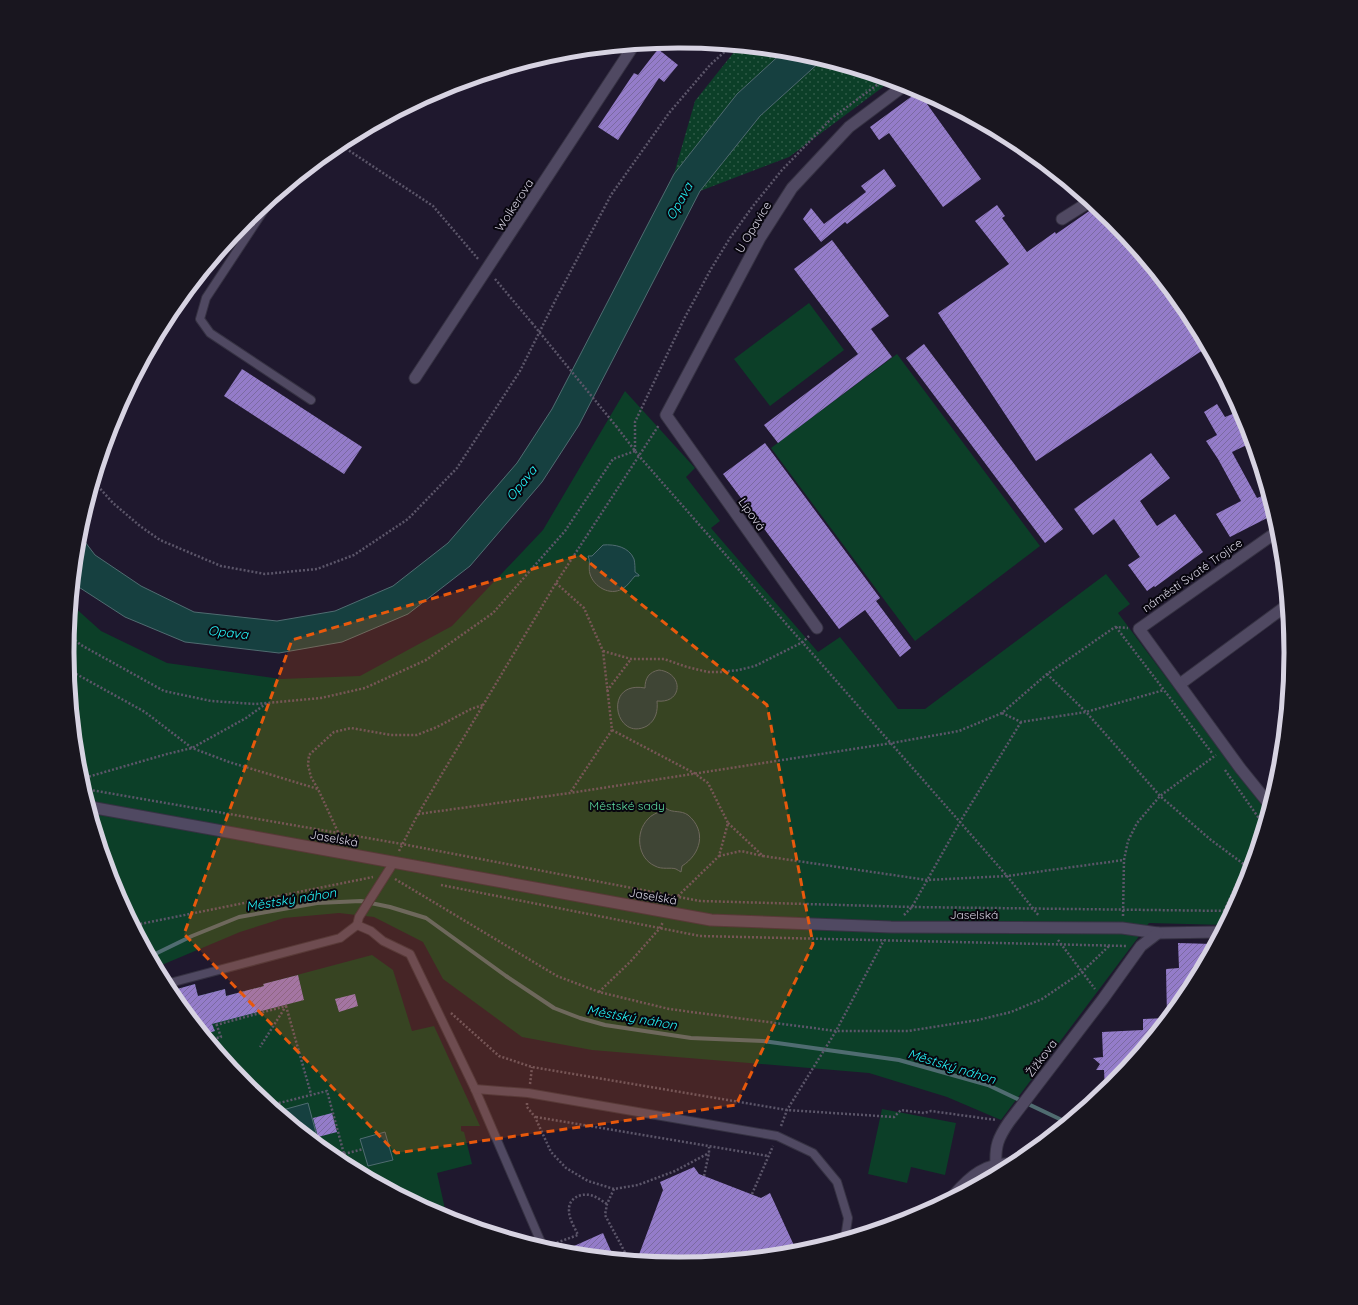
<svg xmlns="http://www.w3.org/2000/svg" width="1358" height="1305" font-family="Quicksand,sans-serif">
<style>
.grass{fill:url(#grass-dots)}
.park{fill:#0c3f28}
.water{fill:#164040;stroke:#506c71}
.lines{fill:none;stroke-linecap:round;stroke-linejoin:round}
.stream{stroke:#506c71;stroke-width:4}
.building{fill:url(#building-hatch)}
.service-casing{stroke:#363243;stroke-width:10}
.minor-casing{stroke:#363243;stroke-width:13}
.path{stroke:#5c566a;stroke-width:2.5;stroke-dasharray:2 2;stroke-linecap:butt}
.service{stroke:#504962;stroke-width:8}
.minor{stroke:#504962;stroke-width:11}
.path-bridge{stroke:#5c566a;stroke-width:2.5;stroke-dasharray:2 2;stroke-linecap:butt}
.marked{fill:#e8590c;fill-opacity:0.2;stroke:#e8590c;stroke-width:3;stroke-dasharray:8 5;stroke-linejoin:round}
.labels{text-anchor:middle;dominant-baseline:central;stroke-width:4;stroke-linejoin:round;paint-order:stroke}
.street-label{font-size:12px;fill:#d7d3e2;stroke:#08060e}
.park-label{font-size:12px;fill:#5edfa2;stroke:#08060e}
.water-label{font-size:13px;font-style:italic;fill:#24f4f7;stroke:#08060e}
.rim{fill:none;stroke:#d7d3e2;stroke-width:5}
</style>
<defs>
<pattern id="grass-dots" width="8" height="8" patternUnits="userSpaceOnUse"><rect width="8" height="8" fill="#0c3f28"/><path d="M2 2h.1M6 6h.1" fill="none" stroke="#2f5a47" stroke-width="1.8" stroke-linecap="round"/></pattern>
<pattern id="building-hatch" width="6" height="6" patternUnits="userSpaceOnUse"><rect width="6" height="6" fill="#947cc9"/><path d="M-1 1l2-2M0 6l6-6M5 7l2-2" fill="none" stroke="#7b6aa1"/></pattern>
</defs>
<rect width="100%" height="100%" fill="#1f182e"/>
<g class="grass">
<polygon points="738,47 784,51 737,94 674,174 695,101"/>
<polygon points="822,60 891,81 789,157 700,191 760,116"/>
</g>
<g class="park">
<polygon points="809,303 844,350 770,406 734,359"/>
<polygon points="897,354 1040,546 915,641 771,448"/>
<polygon points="625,391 695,468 686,477 720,521 711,528 818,652 840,637 898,709 925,709 1106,574 1130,604 1118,613 1267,812 1244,887 1224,925 1149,923 1001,1120 947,1097 869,1073 592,1050 522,1037 443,979 423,942 374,917 339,913 284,918 240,932 157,967 114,886 79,772 68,652 72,605 101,631 167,663 281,679 360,676 452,626 543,530"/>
<polygon points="372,955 393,970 412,1031 434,1026 480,1126 461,1126 461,1131 464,1132 472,1164 437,1173 447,1218 339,1161 246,1085 170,991 195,984 198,996 225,989 226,996 263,986 263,984"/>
<polygon points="882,1109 956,1123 945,1175 911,1167 907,1183 868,1174"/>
</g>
<g class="water">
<polygon points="784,51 799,53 822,60 760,116 700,191 579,425 542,482 470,566 408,614 342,642 279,653 185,642 125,617 74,584 79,534 95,555 141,586 194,612 277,621 335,611 393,586 448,543 517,463 552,409 674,174 737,94"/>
<path d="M603,545c12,-1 26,2 31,14 1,4 1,9 1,13l4,3v1h-4c-4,4 -7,10 -13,13 -12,7 -28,-2 -32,-15 -2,-7 1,-11 -2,-18h4z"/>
<path d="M659,670c25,3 24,34 -2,31 1,10 -1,19 -10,25 -32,17 -45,-46 -2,-38 0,-10 4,-16 14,-18z"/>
<path d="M662,805c2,1 3,3 5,4 6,4 14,1 21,6 19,16 13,39 -6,51l-1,6c-2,-1 -3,-2 -5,-3 -5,-2 -14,1 -21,-3 -18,-8 -20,-34 -7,-47 3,-4 9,-6 13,-8l1,-2 -1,-2z"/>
<polygon points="308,1103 319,1144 279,1111"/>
<polygon points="385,1132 393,1160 368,1166 360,1139"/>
</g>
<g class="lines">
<polyline class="stream" points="151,956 192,936 239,917 317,903 361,901 390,907 426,918 506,976 554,1008 580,1018 605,1025 691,1038 763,1041 899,1060 988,1085 1066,1122"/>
</g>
<g class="building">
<polygon points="658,49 678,65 664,82 659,78 618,140 598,127 634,73 638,75"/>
<polygon points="919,91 934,99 927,104 981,179 943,207 889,133 879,140 870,127"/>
<polygon points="884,169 896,186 847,224 845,222 821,242 803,219 811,208 824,224 866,192 861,186"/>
<polygon points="997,205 1005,216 1002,218 1027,252 1055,232 1056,234 1095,207 1112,220 1188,313 1206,348 1036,461 938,313 1009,264 975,221"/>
<polygon points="832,240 889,316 871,329 892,357 778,443 764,425 858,354 794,269"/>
<polygon points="924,344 1063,529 1045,543 906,358"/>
<polygon points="242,369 362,447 344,474 224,396"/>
<polygon points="1217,404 1225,417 1240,411 1244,419 1251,443 1232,452 1257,498 1267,494 1273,515 1230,537 1216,514 1241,501 1218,459 1206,441 1217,435 1204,412"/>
<polygon points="765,443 880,598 876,601 911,648 900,657 865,610 839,629 723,474"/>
<polygon points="1151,453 1170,478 1140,501 1157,526 1175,514 1203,552 1155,587 1154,586 1147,591 1128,565 1140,557 1114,519 1093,535 1074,509"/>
<polygon points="1178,943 1213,944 1187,992 1167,1017 1166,969 1179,968"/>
<polygon points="298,975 304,1000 212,1024 215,1031 205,1034 170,991 195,984 198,996 225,989 226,996 264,986 263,984"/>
<polygon points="355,994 358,1006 339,1012 335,999"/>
<polygon points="1166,1018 1111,1085 1105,1091 1104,1070 1096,1070 1100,1064 1093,1058 1103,1057 1102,1032 1143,1030 1143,1019"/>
<polygon points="332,1113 337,1132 318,1137 313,1118"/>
<polygon points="694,1167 699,1174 761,1198 770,1193 797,1252 679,1264 637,1260 663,1190 660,1182"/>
<polygon points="603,1233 614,1258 578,1254 574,1246"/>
</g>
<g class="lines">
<g class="service-casing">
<g id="service">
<polyline points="270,201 206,298 200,319 210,333 311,400"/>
<polyline points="394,862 359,917 357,925 371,931 383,941 410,954 475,1089 543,1247"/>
<polyline points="166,984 340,938 357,925"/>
<polyline points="475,1089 528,1093 777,1136 813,1153 837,1182 848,1218 845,1238"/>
</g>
</g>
<g class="minor-casing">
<g id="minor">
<polyline points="1062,219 1089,202"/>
<polyline points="415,378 634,45"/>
<polyline points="817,628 666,415 760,238 792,188 849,127 905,85"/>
<polyline points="1180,684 1286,606"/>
<polyline points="1269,804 1240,768 1139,629 1278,531"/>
<polyline points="90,807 711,920 891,927 1122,928 1158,933 1219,932"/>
<path d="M996,1165c-1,-19 2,-27 13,-43l94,-123 38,-53 17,-13"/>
<path d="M953,1196c17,-20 33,-34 61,-32"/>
</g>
</g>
<g class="path">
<polyline points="339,144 433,206 479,260"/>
<polyline points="495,279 532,323"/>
<polyline points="616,426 639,456 960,822 1007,876 1039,916"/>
<polyline points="635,451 635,422 684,319 711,269 730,238 753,206 782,170 832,118 885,79"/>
<polyline points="95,483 113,503 140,526 160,540 221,566 265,574 317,569 354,555 408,519 457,468 520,371 556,299 611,195 669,113 710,65 731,46"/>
<polyline points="556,583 584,608 603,651 612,730 570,793"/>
<polyline points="1116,627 1212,753"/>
<polyline points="69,635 81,645 164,691 211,701 255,704 267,703 321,698 365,688 426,660 493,613 565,531 613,459 635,451"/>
<polyline points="603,651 631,659 664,659 687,667 708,672 722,672 739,670 755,666 803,642 809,636"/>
<polyline points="69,670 145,712 192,748 229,762 318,789"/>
<polyline points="1047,674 1086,712 1160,796 1211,840 1249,868"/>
<polyline points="607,691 631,659"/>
<polyline points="1002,713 1021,722 1086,712 1164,690"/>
<polyline points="612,730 694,773 708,783 728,823 719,856 678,896 674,902"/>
<polyline points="1225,770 1263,824"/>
<polyline points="82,780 84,778 167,754 192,748 246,718 267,703"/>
<polyline points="85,789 402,844 700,901 912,907 1231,911"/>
<polyline points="418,814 570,793 892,743 959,731 1002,713 1047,674 1115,627 1128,628"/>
<polyline points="728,823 763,856 927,880 1007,876 1124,860"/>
<polyline points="338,832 318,789 311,777 308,765 309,755 334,732 351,728 391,735 417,735 437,727 471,709 483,705"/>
<polyline points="399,851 418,814 556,583 659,425"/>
<polyline points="719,856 741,851 763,856"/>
<polyline points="395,879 557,976 599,992 669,1009 836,1031 908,1031 978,1020 1011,1012 1042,999 1082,972 1109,946"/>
<polyline points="441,885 700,936 1127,946"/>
<polyline points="1224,911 1258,839"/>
<polyline points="904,915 912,907 960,822 1021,722"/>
<polyline points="1123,916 1124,860 1128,841 1137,823 1160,796 1216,755"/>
<polyline points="135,926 140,924"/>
<polyline points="1058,940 1095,989"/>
<polyline points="154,961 148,950 140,924 373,877"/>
<polyline points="599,992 631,961 660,928 663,922"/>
<polyline points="286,1006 311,1094"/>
<polyline points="451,1013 499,1056 532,1067 787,1110 894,1117 901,1110 924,1113 931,1111 996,1120"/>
<polyline points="216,1025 286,1006 260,1047"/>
<polyline points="209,1040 221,1037 216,1023"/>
<polyline points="530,1084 532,1067"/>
<polyline points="527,1103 527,1107 535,1117 551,1152 566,1168 588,1181 614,1189 638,1185 675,1171 709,1153"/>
<polyline points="271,1105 327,1091 344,1154 335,1157"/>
<polyline points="536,1117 768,1156"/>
<polyline points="781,1126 787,1110 836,1031 884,940"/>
<polyline points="344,1154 363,1149"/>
<polyline points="704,1176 709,1153 709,1147"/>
<polyline points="614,1189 607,1204 605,1215 628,1258"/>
<polyline points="752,1194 773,1146"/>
<path d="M553,1244l25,-9c-3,-7 -9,-16 -9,-24 -1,-12 10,-18 21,-16 6,1 12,6 17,9"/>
</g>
<use href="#service" class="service"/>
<use href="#minor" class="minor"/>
<polyline class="path-bridge" points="532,323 616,426"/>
</g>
<path class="marked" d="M580,555l187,150 46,239 -77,161 -340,48 -212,-219 108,-294z"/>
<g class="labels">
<g class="street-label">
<text transform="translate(514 205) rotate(-57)">Wolkerova</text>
<text transform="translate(753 227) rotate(-59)">U Opavice</text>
<text transform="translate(752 514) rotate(55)">Lípová</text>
<text transform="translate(1192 575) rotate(-35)">náměstí Svaté Trojice</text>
<text transform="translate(334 838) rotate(10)">Jaselská</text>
<text transform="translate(653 896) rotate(10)">Jaselská</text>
<text x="974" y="914">Jaselská</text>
<text transform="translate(1041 1058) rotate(-53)">Žižkova</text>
</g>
<g class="park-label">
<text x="627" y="805">Městské sady</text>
</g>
<g class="water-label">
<text transform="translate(679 201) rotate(-61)">Opava</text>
<text transform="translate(521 483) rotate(-51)">Opava</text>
<text transform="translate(228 632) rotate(6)">Opava</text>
<text transform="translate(291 899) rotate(-9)">Městský náhon</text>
<text transform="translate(632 1017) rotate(10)">Městský náhon</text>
<text transform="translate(952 1066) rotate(17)">Městský náhon</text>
</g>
</g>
<path d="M0 0H1358V1305H0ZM678 48H680A604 604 0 0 1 1284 652V653A604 604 0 0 1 680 1257H678A604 604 0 0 1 74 653V652A604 604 0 0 1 678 48Z" fill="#19161f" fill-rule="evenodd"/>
<path class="rim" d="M678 48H680A604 604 0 0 1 1284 652V653A604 604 0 0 1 680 1257H678A604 604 0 0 1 74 653V652A604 604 0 0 1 678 48Z"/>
</svg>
